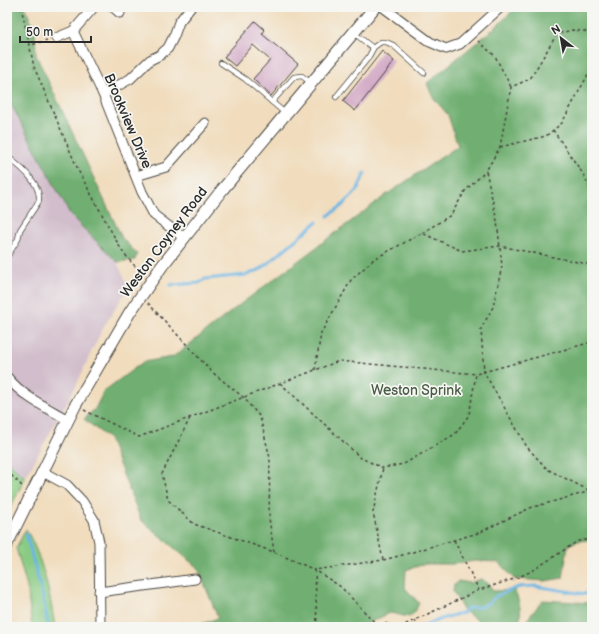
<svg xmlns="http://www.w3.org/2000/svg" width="599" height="634" font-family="'Balsamiq Sans',sans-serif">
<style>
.industrial{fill:#d1bdcb}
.green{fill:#8acb83;stroke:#5a7b57}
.forest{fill:#6faf71;stroke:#4d6d4e}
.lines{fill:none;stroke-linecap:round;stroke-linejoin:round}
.stream{stroke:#6bb5e4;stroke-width:3}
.building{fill:#d1a7c5}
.service-casing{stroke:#494641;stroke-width:6}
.minor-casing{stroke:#494641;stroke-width:11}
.tertiary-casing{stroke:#494641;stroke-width:13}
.path{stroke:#494641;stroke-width:1.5;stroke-dasharray:3 3;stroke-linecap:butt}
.service{stroke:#fff;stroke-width:4.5}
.minor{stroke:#fff;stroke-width:9}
.tertiary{stroke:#fff;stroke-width:11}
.labels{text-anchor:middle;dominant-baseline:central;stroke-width:3.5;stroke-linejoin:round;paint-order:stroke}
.street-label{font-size:14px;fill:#2b2b2b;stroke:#f6f6f2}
.park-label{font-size:14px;fill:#485b45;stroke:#f6f6f2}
</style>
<rect width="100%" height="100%" fill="#f6f6f2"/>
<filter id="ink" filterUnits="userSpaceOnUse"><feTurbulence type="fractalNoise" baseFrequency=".025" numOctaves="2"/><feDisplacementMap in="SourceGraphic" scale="8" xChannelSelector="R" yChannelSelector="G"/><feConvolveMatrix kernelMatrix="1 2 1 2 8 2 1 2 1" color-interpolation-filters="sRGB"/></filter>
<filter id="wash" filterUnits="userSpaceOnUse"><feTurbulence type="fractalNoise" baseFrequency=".012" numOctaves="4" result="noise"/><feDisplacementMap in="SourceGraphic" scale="16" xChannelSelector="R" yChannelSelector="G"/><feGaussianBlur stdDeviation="0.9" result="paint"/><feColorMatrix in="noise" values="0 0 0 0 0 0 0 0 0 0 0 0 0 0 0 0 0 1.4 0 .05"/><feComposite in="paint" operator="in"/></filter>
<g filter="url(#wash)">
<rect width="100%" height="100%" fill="#f1ddbe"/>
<polygon class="industrial" points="7,97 71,216 117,262 129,287 106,323 92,350 77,384 25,478 7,460"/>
<g class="green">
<polygon points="7,460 25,478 7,515"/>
<path d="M26,529c17,30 24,64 29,98h-23l-5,-40 -11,-39z"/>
</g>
<g class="forest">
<polygon points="7,7 25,7 35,32 36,55 122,238 137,254 135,260 117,262 71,216 7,97"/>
<polygon points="516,7 592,7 592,540 578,541 568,545 563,578 545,581 514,579 499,562 475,561 454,564 425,564 406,570 405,588 419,603 415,612 409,617 390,613 360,627 193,627 218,618 198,568 141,520 109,439 84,419 95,409 104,391 143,362 173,357 242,303 386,195 458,146 448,115 432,96 427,83 498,25"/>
<path d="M481,579l8,5 4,7 21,-1c6,12 7,19 6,32l3,1 3,-2 17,-21 48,3 1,1v23l-18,-4 -21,-2 -10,6h-62l-3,-6 -15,-11 -10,-19 1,-6 4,-4 12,2z"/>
</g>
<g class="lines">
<g class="stream">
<polyline points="328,216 343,205 357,191 365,173"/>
<polyline points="171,285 199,283 205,279 247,275 261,269 317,222"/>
<polyline points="26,534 42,593 48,624"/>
<path d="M419,627c15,-5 30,-12 45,-14l4,-5 13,-1 9,-5 6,-6 23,-9 16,-1 49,8 8,-1"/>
</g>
</g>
<g id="blocks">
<g class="building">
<polygon points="255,21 265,30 262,34 298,64 271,96 253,79 270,60 253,45 235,66 224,57"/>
<polygon points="382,51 394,61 355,111 343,101"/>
</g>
</g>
</g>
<g filter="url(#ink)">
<use href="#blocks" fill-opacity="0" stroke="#494641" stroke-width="1"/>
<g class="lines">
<g class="service-casing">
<g id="service">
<polyline points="354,33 373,48"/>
<polyline points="221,63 245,79 286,114"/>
<polyline points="336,97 368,58 374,47 381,42 386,42 393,45 424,73"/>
<polyline points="272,102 294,77 302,76 311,83"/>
<path d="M7,156c13,11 34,26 32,45l-19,29 -2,9 -11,18"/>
</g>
</g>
<g class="minor-casing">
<g id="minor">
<polyline points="94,7 73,31 103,94 142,192 154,215 184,238"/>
<polyline points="113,7 120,13"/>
<polyline points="383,7 430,42 446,49 460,44 501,7"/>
<polyline points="56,38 73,31"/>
<polyline points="103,94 130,79 150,60 160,55 168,48 174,36 179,22 191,7"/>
<polyline points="136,176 166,167 205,123"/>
<path d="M7,377c16,20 39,30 61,43"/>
<polyline points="43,472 67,485 82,501 94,520 99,542 100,627"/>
<polyline points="99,592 195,579"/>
</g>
</g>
<g class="tertiary-casing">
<polyline id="tertiary" points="7,544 75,406 130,312 162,266 222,190 375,7"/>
</g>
<g class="path">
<polyline points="21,7 29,43 31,45 47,40"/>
<polyline points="592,32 572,30 557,34 530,79 511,87 500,147 486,171 497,221 502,266 493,307 481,329 484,372 527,447 547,469 592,492"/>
<polyline points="478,41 495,56 511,87"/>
<polyline points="29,43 34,67 79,172 122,251 133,264 144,275"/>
<polyline points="553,130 583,174 592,192"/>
<polyline points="500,147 546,136 562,123 592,67"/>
<polyline points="422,233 451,215 465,191 486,171"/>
<polyline points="148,303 212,372 243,397 260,417 270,458 269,518 274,552"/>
<polyline points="315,370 321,333 351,280 374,259 422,233 462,251 500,246 592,265"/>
<polyline points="280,383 361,458 383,468 404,464 455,434 469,415 476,374"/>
<polyline points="84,410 139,437 339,361 476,374 592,342"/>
<polyline points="190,418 162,474 168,500 194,524 274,552 315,570 341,587 378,626"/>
<polyline points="7,471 23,487"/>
<polyline points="454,540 479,590"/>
<polyline points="383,560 373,512 383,468"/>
<polyline points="415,620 418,627"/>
<polyline points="317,627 315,570 383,560 399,556 478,533 530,508 591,491 592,489"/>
<polyline points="374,627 385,623 396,627"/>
<polyline points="400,627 479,590 514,579 532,571 578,541 592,539"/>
<polyline points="413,627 414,621"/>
</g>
<use href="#service" class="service"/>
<use href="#minor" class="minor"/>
<use href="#tertiary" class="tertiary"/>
</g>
</g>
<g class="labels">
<g class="street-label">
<text transform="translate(128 121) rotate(67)">Brookview Drive</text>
<text transform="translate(164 242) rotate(-53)">Weston Coyney Road</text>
</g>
<g class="park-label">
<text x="416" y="390">Weston Sprink</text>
</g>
</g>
<rect width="599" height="634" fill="none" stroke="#f6f6f2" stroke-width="24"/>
<g transform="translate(561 38) rotate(329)" stroke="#f6f6f2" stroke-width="3" paint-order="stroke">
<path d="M0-3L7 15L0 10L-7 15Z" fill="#2b2b2b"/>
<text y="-6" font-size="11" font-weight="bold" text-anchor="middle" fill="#2b2b2b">N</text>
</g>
<path d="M20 36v6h71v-6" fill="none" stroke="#2b2b2b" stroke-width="2"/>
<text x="26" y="36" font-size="12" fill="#2b2b2b" stroke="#f6f6f2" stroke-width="3" paint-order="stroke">50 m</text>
</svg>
